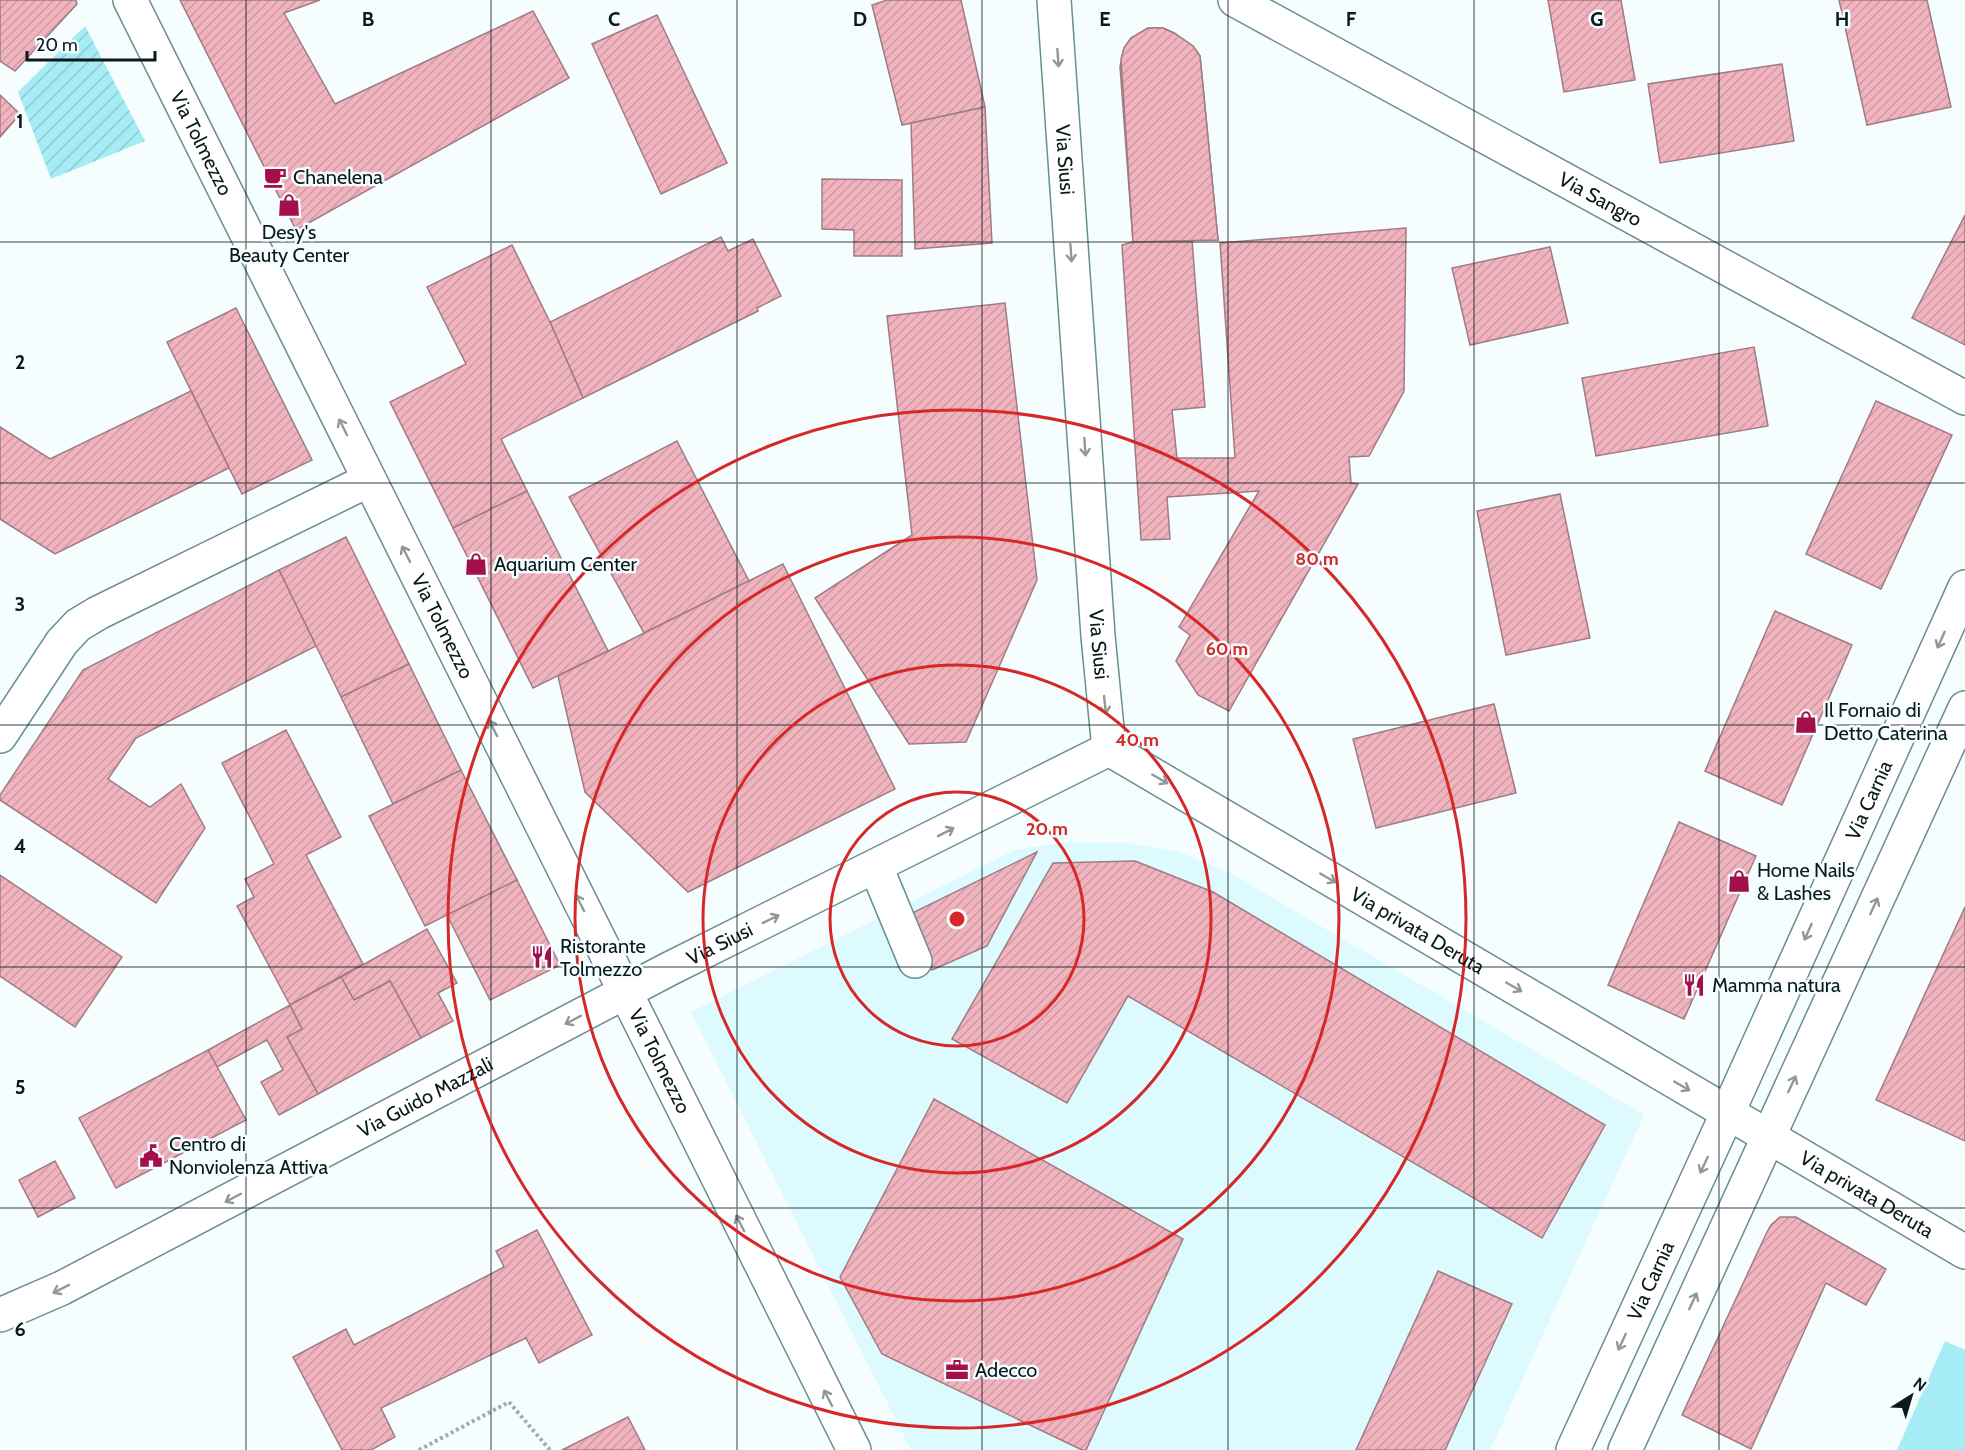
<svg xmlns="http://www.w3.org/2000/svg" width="1965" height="1450" font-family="Cabin,sans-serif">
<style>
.built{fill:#ddfbfe}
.garden{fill:url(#garden-furrows)}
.pitch{fill:#a6ecf4}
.building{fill:url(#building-hatch);stroke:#9f7c83;stroke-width:1.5}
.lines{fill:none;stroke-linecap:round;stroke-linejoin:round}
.minor-casing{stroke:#688f93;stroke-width:36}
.path{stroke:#a1abad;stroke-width:4;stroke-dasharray:3 3;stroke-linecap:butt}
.minor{stroke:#fff;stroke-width:33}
.oneway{stroke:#919898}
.grid{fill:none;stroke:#0a191b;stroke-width:1.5;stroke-opacity:0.55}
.ring{fill:none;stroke:#d62828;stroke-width:3}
.labels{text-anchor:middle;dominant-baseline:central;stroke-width:5;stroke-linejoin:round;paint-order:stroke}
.street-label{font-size:20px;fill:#0a191b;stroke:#f5fdfe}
.poi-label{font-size:20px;fill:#0a191b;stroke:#f5fdfe;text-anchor:start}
.grid-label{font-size:20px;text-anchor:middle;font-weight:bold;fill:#0a191b;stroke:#f5fdfe;stroke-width:5;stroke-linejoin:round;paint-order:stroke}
.centre{fill:#d62828;stroke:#f5fdfe;stroke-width:3}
.ring-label{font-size:18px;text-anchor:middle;font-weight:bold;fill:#d62828;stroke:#f5fdfe;stroke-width:5;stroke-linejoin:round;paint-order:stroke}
</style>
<defs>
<pattern id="garden-furrows" width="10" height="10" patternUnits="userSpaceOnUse" patternTransform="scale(1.5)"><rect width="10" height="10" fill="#a6ecf4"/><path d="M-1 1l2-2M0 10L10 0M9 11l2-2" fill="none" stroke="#8ecad1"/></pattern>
<pattern id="building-hatch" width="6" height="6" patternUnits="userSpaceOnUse" patternTransform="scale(1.5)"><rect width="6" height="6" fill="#f1b4bf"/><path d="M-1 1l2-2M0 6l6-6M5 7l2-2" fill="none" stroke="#cd9aa4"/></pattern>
</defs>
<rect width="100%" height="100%" fill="#f5fdfe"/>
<polygon class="built" points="1070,842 1127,843 1177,851 1230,873 1644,1115 1490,1450 911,1450 691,1012 1014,850"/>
<polygon class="garden" points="85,26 145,141 51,179 18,92"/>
<polygon class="pitch" points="1945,1341 1965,1350 1965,1450 1897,1450"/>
<g class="building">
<polygon points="0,0 76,0 77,4 15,71 0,61"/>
<polygon points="180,0 320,0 284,13 335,104 533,11 569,78 296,230"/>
<polygon points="887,0 961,0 985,107 902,125 872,5"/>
<polygon points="1548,0 1621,0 1635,80 1564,92"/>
<polygon points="1839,0 1927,0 1951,107 1867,125"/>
<polygon points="657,15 727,163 661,194 592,44"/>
<polygon points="1148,28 1163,28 1174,33 1193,46 1200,56 1218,240 1192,240 1205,407 1172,410 1177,458 1235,458 1220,243 1406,228 1404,391 1369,456 1349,457 1351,483 1358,484 1229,711 1198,695 1176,661 1190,635 1179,627 1259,491 1167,497 1170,539 1141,540 1122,245 1133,242 1120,67 1124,48 1131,38"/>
<polygon points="1148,28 1163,28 1174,33 1193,46 1200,56 1218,240 1133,242 1121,59 1124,48 1131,38"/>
<polygon points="1782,64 1794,141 1660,163 1648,84"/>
<polygon points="0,95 20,114 0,137"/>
<polygon points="985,107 992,243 915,249 911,123"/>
<polygon points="822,179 902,180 902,256 854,256 854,230 822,229"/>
<polygon points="1965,215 1965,345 1912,318"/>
<polygon points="721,237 728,251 753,239 781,296 757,308 758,311 583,398 550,322"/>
<polygon points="512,245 550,322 583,398 501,439 527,491 453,528 390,402 466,364 427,287"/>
<polygon points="1550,247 1568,323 1470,345 1452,268"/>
<polygon points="1005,303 1037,580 966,742 909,744 815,598 912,535 887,316"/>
<polygon points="236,308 312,460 242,494 167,342"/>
<polygon points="1754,347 1768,426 1596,456 1582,378"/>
<polygon points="191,391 229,468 55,554 0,519 0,427 50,459"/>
<polygon points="1876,401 1952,435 1881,589 1806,554"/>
<polygon points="677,441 749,581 644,633 569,497"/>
<polygon points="527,491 608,651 533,688 453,528"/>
<polygon points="1560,494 1590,638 1506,655 1477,511"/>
<polygon points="346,537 409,664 341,697 279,570"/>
<polygon points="783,564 895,789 688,892 585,792 558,676"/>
<polygon points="279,570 316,646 136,738 108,779 150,807 181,784 205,828 156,903 0,800 0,795 83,670"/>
<polygon points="1775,611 1852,645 1782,805 1705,771"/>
<polygon points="409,664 461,770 393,804 341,697"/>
<polygon points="1494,704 1516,793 1376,828 1353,739"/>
<polygon points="286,730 341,837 306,855 363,964 290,1005 237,906 254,897 245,879 274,864 222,763"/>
<polygon points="461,770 517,880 425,926 369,816"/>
<polygon points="1679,822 1756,856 1684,1019 1608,985"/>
<polygon points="1037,852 987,946 932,970 906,916"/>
<polygon points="1135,861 1213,892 1605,1125 1542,1238 1128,996 1067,1103 952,1039 1053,863"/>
<polygon points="0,875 122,957 75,1027 0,976"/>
<polygon points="517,880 560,965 490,1000 447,915"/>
<polygon points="1965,907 1965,1141 1876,1100"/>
<polygon points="427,929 457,983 438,993 453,1021 421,1038 390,981 354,1000 341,977"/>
<polygon points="341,977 354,1000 390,981 421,1038 318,1094 287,1037 302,1029 290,1005"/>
<polygon points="290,1005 302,1029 287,1037 318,1094 279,1115 261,1082 283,1070 267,1040 217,1067 208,1050"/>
<polygon points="208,1050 246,1120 116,1188 79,1118"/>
<polygon points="934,1099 1183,1239 1086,1450 1082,1450 882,1354 840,1277"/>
<polygon points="55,1161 75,1198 38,1217 19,1180"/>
<polygon points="1780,1217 1796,1217 1886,1269 1866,1305 1826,1283 1751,1449 1682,1415 1766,1234 1771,1225"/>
<polygon points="537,1230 592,1335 539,1363 526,1338 381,1408 395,1437 371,1450 342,1450 293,1357 346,1329 354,1345 504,1267 496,1251"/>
<polygon points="1438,1271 1512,1304 1445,1450 1356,1450"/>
<polygon points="628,1417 645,1450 562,1450"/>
</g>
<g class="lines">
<g class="minor-casing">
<g id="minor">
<path id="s1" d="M130,0l724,1450"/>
<path id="s2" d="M1054,0l44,636 11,113"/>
<path id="s3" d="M1235,0l730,398"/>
<polyline points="0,736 62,642 78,625 98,613 369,480"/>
<path id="s4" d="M1109,749l856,503"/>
<polyline points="876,867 915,961"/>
<path id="s5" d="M0,1315l62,-27 607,-319 440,-220"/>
<path id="s6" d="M1573,1450l155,-338 237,-525"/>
<polyline points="1625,1450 1965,708"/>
</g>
</g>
<polyline class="path" points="419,1450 509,1402 550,1450"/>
<use href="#minor" class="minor"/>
</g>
<defs><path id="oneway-shaft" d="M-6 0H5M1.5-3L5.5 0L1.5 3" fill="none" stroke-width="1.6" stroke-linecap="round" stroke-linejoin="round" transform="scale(1.5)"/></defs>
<g class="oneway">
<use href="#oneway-shaft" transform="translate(1058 58) rotate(86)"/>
<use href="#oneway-shaft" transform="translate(1071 253) rotate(86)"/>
<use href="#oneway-shaft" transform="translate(343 427) rotate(-116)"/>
<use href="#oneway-shaft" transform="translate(1085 447) rotate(86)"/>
<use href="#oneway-shaft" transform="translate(406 554) rotate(-117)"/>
<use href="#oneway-shaft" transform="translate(1941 640) rotate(114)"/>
<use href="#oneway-shaft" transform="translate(1105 705) rotate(84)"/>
<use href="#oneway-shaft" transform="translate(493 728) rotate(-117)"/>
<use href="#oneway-shaft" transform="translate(1160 779) rotate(30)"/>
<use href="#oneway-shaft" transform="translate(946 832) rotate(-27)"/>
<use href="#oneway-shaft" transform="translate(1328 878) rotate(30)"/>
<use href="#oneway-shaft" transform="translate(580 903) rotate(-117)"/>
<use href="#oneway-shaft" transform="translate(1874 906) rotate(-65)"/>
<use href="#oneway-shaft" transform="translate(771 919) rotate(-26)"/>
<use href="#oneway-shaft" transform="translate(1808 932) rotate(114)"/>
<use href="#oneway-shaft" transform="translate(1514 987) rotate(30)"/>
<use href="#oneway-shaft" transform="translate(573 1020) rotate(152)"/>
<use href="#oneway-shaft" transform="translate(1792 1084) rotate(-65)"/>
<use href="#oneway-shaft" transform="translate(1682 1086) rotate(30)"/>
<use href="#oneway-shaft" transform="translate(1704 1165) rotate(115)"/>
<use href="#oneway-shaft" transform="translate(233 1198) rotate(152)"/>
<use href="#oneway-shaft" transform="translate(740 1223) rotate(-117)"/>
<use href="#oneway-shaft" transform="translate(61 1289) rotate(153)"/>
<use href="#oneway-shaft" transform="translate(1693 1301) rotate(-65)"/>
<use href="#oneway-shaft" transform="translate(1622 1342) rotate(115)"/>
<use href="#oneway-shaft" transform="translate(828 1398) rotate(-117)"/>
</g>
<path class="grid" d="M246,0v1450M491,0v1450M737,0v1450M982,0v1450M1228,0v1450M1474,0v1450M1719,0v1450M0,242h1965M0,483h1965M0,725h1965M0,967h1965M0,1208h1965"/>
<g class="ring">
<circle cx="957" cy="919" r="127"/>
<circle cx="957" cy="919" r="254"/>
<circle cx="957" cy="919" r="382"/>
<circle cx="957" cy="919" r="509"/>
</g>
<defs>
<g id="cafe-bare" transform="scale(1.8)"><path d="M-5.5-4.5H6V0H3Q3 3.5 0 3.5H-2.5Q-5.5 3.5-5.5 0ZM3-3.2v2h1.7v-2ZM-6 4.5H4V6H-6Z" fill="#a40e4a" stroke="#f5fdfe" stroke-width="2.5" paint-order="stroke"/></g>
<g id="shop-bare" transform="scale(1.8)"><path d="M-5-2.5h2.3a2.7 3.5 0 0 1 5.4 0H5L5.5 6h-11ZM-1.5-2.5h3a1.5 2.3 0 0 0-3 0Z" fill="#a40e4a" stroke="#f5fdfe" stroke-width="2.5" paint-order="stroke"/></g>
<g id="restaurant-bare" transform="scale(1.8)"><path d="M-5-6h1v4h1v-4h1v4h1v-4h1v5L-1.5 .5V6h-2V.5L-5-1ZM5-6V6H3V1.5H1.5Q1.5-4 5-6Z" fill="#a40e4a" stroke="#f5fdfe" stroke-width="2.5" paint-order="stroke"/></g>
<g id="civic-bare" transform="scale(1.8)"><path d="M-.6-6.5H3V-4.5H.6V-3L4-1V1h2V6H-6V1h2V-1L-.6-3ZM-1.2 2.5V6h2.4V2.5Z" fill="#a40e4a" stroke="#f5fdfe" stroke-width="2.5" paint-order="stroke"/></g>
<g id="office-bare" transform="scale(1.8)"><path d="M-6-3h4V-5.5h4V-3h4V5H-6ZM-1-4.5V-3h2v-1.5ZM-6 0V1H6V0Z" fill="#a40e4a" stroke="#f5fdfe" stroke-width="2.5" paint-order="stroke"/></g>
</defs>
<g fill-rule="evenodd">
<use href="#cafe-bare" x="275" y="177"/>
<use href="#shop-bare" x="289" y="205"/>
<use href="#shop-bare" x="476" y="564"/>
<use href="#shop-bare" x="1806" y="722"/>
<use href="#shop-bare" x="1739" y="881"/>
<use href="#restaurant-bare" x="542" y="957"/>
<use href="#restaurant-bare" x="1694" y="985"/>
<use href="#civic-bare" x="151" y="1156"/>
<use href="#office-bare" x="957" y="1370"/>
</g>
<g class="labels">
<g class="street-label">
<text stroke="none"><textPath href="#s1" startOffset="160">Via Tolmezzo</textPath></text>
<text stroke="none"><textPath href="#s2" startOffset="160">Via Siusi</textPath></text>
<text stroke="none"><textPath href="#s3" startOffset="416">Via Sangro</textPath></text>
<text stroke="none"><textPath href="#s1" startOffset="700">Via Tolmezzo</textPath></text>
<text stroke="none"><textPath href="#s2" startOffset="646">Via Siusi</textPath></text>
<text stroke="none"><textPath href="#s6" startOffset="714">Via Carnia</textPath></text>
<text stroke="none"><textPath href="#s4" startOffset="358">Via privata Deruta</textPath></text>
<text stroke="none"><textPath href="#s5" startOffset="810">Via Siusi</textPath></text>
<text stroke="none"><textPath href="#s1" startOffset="1186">Via Tolmezzo</textPath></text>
<text stroke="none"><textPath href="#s5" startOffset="478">Via Guido Mazzali</textPath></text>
<text stroke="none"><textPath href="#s4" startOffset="879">Via privata Deruta</textPath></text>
<text stroke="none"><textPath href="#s6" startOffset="186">Via Carnia</textPath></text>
</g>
<g class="poi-label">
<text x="293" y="177">Chanelena</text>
<text x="289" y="232" text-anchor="middle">Desy's<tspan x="289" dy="23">Beauty Center</tspan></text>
<text x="494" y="564">Aquarium Center</text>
<text x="1824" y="710">Il Fornaio di<tspan x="1824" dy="23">Detto Caterina</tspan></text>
<text x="1757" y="870">Home Nails<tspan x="1757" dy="23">&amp; Lashes</tspan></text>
<text x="560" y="946">Ristorante<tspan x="560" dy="23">Tolmezzo</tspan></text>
<text x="1712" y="985">Mamma natura</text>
<text x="169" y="1144">Centro di<tspan x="169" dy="23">Nonviolenza Attiva</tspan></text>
<text x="975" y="1370">Adecco</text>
</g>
</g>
<g class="grid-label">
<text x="368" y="26">B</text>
<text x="614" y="26">C</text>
<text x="860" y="26">D</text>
<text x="1105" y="26">E</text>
<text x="1351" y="26">F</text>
<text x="1597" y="26">G</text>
<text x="1842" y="26">H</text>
<text x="20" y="128">1</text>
<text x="20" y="369">2</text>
<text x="20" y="611">3</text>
<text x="20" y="853">4</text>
<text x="20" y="1094">5</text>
<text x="20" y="1336">6</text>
</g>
<circle cx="957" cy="919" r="9" class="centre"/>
<g class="ring-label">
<text x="1317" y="565">80 m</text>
<text x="1227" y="655">60 m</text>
<text x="1137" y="746">40 m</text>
<text x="1047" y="835">20 m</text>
</g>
<g transform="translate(1911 1396) rotate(37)" stroke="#f5fdfe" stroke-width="4.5" paint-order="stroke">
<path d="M0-4.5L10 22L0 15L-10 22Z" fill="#0a191b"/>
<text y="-9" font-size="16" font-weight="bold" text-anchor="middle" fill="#0a191b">N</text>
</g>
<path d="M27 51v9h128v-9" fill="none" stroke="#0a191b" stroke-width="3"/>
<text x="36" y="51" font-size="18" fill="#0a191b" stroke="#f5fdfe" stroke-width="4.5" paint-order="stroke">20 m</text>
</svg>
